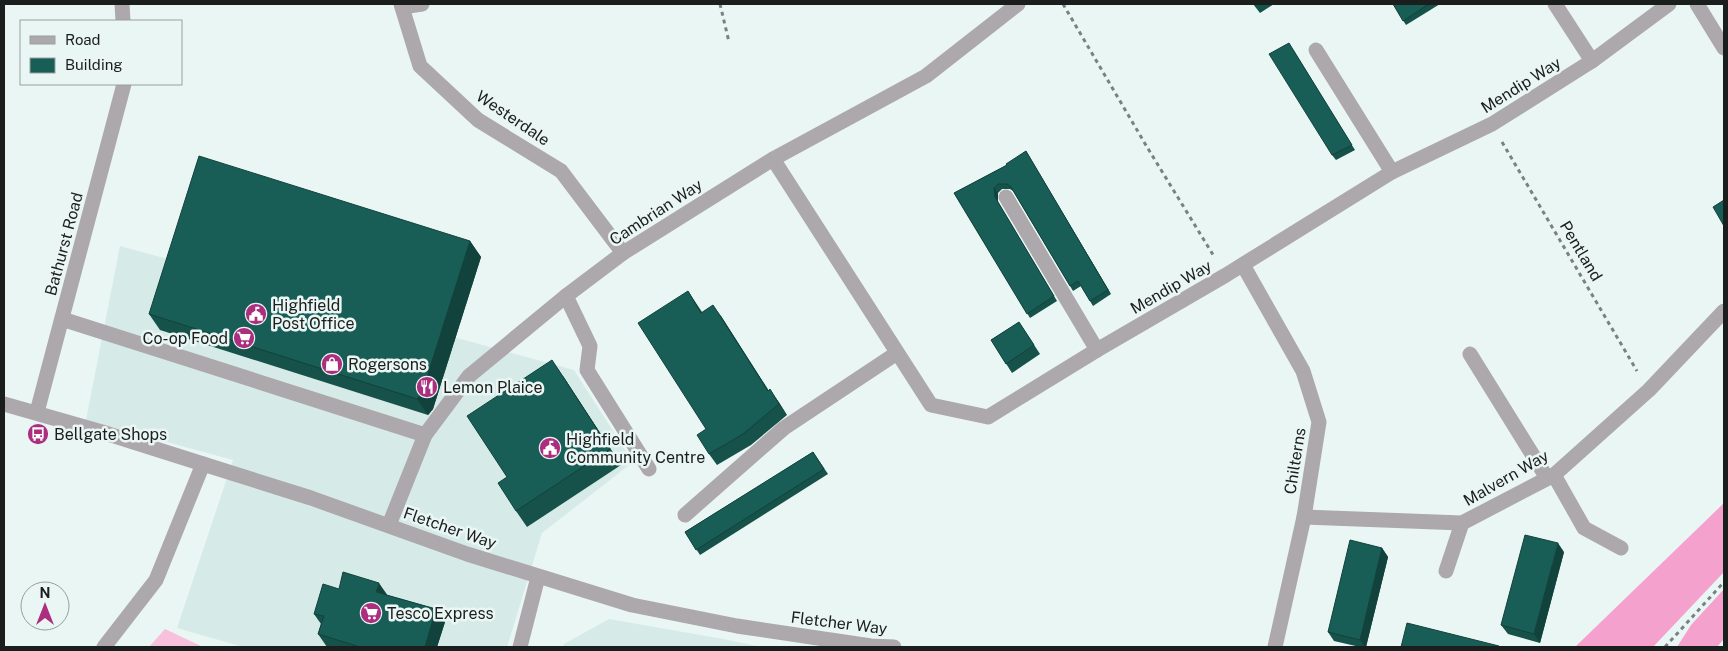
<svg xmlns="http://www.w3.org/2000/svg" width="1728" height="651" font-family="'Public Sans',sans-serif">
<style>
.built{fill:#d6ebe7}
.green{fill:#f7c0dc}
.forest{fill:#f5a1ce}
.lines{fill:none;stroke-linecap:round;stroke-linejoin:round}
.path{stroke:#7a8281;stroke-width:3;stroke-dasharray:4 4;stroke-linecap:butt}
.service{stroke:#ada8ab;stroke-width:15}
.minor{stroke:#ada8ab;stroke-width:15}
.tertiary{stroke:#ada8ab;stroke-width:15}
.wall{fill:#16514a}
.shaded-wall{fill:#12423c}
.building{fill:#195e56;stroke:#12423c}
.labels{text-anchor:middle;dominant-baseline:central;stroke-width:5;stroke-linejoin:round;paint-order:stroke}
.street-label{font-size:16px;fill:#1a1e1d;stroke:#eaf6f4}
.poi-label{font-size:16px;fill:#1a1e1d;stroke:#eaf6f4;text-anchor:start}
</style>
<rect width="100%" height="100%" fill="#eaf6f4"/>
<g class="built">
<polygon points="120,246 574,370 633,462 542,533 507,647 243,647 177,628 233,460 86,420"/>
<polygon points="609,619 723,639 762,647 563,647 564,644"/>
</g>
<polygon class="green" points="165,629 203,647 149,647"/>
<g class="forest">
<polygon points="1724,503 1724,572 1653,647 1575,647"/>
<polygon points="1724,589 1724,639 1717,647 1677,647 1691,625"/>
</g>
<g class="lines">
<g class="path">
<polyline points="720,4 729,42"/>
<polyline points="1063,4 1147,147 1215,258"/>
<polyline points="1502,142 1637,371"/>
<polyline points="1665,647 1724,582"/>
</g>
<g class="service">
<polyline points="1555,4 1592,61"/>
<polyline points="1316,50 1392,172"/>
<polyline points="1006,197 1097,350"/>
<polyline points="566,296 590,346 587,370 649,469"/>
<polyline points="62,319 425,435"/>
<polyline points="1470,354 1547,478"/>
<polyline points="1554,475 1584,528 1621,548"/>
<polyline points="685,515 784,428 897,353"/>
<polyline points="1446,571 1462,523"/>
</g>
<g class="minor">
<polyline points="122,4 123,21"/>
<polyline points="401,4 420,66 478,120 561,171 623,253"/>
<polyline points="1697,4 1724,48"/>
<polyline points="402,7 422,4"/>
<polyline points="773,159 931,405 988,417 1097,350 1226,275 1392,172 1492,124 1592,61 1669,4"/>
<polyline points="1243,265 1303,371 1319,422 1304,517 1275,647"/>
<polyline points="37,412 124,84"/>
<polyline points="1304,517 1462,523 1554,475 1649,390 1724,311"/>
<polyline points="104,647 156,580 203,464"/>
<polyline points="520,647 538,577"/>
</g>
<g class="tertiary">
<polyline points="4,404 102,432 203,464 311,498 467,554 632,605 737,626 871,646 894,647"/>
<polyline points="389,525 425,435 469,376 566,296 623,253 773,159 926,76 1018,4"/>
</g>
</g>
<g class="wall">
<polygon points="1253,4 1274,4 1260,13"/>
<polygon points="1393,4 1440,4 1406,25"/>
<polygon points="1292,48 1355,150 1336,160 1332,155"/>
<polygon points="1026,151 1111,294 1093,306 1081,286 1073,291 1013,191 1010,189 1002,189 998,193 998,202 1057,301 1030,318 954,193 1007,165"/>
<polygon points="470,241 481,257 433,409 428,415 160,330 149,314"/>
<polygon points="688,291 702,312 721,316 768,390 778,401 787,415 751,445 717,465 709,454 706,429"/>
<polygon points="1019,322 1040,354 1012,373 991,340"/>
<polygon points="563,376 621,465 527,527 516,511 507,477"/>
<polygon points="813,452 828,474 700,555 685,532"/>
<polygon points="1382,548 1388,557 1366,647 1360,647 1334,641 1328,632"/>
<polygon points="1564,552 1540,643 1508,634 1501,625"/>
<polygon points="387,595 436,609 445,622 437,647 327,647 318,634 321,624 314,614"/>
</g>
<g class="shaded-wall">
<polygon points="1026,151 1029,156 1111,294 1108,290"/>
<polygon points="994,188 998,193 998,202 1057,301 995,197"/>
<polygon points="470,241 481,257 433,409 428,415 417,399"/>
<polygon points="713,305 721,316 776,402 768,391"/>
<polygon points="552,360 563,376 621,465 610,449"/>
<polygon points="770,389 778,401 787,415 779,404"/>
<polygon points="1558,543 1564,552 1540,643 1534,634"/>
<polygon points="1382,548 1388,557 1366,647 1365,647 1360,640"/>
<polygon points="379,583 388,596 376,592"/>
<polygon points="436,609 445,622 437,647 425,647"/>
</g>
<g class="building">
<polygon points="1393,4 1429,4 1403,21"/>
<polygon points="1289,43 1352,145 1332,155 1269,54"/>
<polygon points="1026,151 1108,290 1090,301 1078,281 1070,286 1011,187 1007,184 998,184 994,188 995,197 1054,296 1027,314 954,193 1007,165 1006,164"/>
<polygon points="199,156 470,241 422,393 417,399 149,314"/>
<polygon points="1724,200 1724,226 1713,207"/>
<polygon points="688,291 701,313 713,305 768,391 770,389 779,404 743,434 709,454 697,435 706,429 638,323"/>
<polygon points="1019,322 1034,345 1006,364 991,340"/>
<polygon points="552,360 610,449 516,511 498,483 507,477 467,416"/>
<polygon points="813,452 824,469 696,550 685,532"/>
<polygon points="1525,535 1558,543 1534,634 1501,625"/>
<polygon points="1350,540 1382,548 1360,640 1328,632"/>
<polygon points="343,572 379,583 376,592 436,609 425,647 384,647 381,646 381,647 357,647 357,646 318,634 324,616 314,614 323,584 339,589"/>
<polygon points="1407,623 1499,646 1499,647 1401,647"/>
</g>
<defs>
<g id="civic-disc" transform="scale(1.125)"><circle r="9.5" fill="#ac2e7e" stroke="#eaf6f4"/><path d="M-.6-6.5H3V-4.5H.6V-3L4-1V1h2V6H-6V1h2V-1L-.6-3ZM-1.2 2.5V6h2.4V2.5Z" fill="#fff"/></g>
<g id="supermarket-disc" transform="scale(1.125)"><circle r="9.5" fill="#ac2e7e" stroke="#eaf6f4"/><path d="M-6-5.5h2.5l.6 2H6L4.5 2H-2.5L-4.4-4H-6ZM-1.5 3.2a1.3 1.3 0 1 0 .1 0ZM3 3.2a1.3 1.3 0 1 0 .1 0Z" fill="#fff"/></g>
<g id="shop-disc" transform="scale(1.125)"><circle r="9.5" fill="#ac2e7e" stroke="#eaf6f4"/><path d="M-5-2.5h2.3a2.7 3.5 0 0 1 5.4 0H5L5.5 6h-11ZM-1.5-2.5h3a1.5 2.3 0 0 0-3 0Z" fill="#fff"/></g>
<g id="restaurant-disc" transform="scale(1.125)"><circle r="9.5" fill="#ac2e7e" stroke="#eaf6f4"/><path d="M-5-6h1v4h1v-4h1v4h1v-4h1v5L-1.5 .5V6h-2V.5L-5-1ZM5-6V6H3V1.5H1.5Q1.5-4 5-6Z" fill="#fff"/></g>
<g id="bus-disc" transform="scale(1.125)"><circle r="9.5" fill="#ac2e7e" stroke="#eaf6f4"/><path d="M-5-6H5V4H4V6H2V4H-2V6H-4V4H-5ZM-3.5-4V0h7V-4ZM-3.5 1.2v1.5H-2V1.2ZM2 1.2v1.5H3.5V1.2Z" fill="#fff"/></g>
</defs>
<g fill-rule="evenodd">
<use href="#civic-disc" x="256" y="314"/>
<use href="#supermarket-disc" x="244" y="338"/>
<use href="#shop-disc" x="332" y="364"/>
<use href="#restaurant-disc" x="427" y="387"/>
<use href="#bus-disc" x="38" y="434"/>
<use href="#civic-disc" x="550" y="448"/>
<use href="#supermarket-disc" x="371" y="613"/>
</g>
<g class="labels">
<g class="street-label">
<text transform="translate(1521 85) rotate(-32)">Mendip Way</text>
<text transform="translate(513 118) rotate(34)">Westerdale</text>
<text transform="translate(656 212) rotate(-33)">Cambrian Way</text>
<text transform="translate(64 244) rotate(-75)">Bathurst Road</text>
<text transform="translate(1581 251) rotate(59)">Pentland</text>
<text transform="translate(1171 287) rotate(-30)">Mendip Way</text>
<text transform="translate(1295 461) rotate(-81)">Chilterns</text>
<text transform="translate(1506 478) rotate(-30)">Malvern Way</text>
<text transform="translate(450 528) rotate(19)">Fletcher Way</text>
<text transform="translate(839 623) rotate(7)">Fletcher Way</text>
</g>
<g class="poi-label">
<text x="272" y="305">Highfield<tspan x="272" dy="18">Post Office</tspan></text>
<text x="228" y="338" text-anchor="end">Co-op Food</text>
<text x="348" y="364">Rogersons</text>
<text x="443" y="387">Lemon Plaice</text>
<text x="54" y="434">Bellgate Shops</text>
<text x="566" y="439">Highfield<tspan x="566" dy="18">Community Centre</tspan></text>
<text x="387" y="613">Tesco Express</text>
</g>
</g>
<rect width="1728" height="651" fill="none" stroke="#1a1e1d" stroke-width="10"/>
<rect x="20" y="20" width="162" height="65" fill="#eaf6f4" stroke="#97a09e"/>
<rect x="30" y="36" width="25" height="8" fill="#ada8ab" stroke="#97a09e"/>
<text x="65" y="45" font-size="15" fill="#1a1e1d">Road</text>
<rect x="30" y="58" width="25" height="15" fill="#195e56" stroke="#97a09e"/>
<text x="65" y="70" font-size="15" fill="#1a1e1d">Building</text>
<g transform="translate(45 606)"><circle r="24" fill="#eaf6f4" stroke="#97a09e"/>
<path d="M0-4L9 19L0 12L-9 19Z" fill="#ac2e7e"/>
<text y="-8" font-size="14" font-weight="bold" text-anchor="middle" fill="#1a1e1d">N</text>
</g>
</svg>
